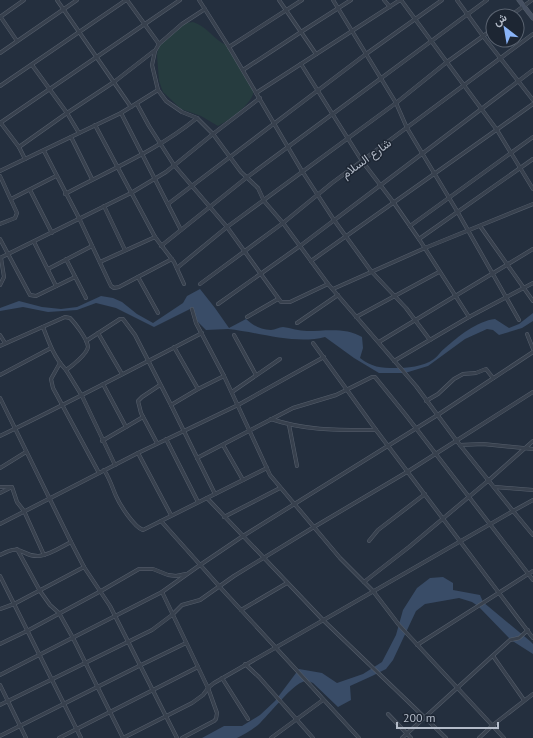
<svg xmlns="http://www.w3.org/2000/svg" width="533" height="738" font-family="'PT Sans',Vazirmatn,sans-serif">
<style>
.green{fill:#263c3f}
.water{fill:#394c67}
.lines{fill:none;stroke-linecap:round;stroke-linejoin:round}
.street-casing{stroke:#565f6c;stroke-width:4}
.secondary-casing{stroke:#565f6c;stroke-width:5}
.street{stroke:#38414e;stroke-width:3}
.secondary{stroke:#465061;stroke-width:4}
.labels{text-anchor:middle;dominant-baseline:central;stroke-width:3;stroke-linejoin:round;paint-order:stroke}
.street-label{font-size:12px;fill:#b4bcc9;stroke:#1d2633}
</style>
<rect width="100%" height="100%" fill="#242f3e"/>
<path class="green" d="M193,22c14,4 20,17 33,23l28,45c-1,14 -25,30 -36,36l-17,-10 -20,-7 -18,-17 -4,-11 -2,-26 2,-9 13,-14 14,-9z"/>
<g class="water">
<path d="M200,289l15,19 14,20 17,-9c7,6 14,11 25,11 4,0 8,-3 12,-3 8,1 16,4 24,4 18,0 39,-4 55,6l1,11 -3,10c11,9 21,10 35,10 12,0 28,-1 39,-9 4,-3 7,-8 11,-11 14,-12 32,-27 50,-29l14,9 10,-4 14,-11v8l-11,7 -23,7 -6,-5 -6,-1 -22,10 -37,27 -23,7h-26l-25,-15 -29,-21c-30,8 -67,-5 -97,-8 -7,0 -15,1 -22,1l-9,-9 -5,-13 -38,19 -38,-19 -20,-5 -19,7 -29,2 -25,-5 -23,4v-3l19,-7 23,6 19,2 16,-2 24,-11 12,2 9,4 15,12 16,9 30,-20 4,-7z"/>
<path d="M443,577l10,6v7l27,5 3,7 47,39 3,3v10l-22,-14 -33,-34 -6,-4 -13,-4 -34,6 -9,7 -23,49 -7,9 -14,7 -22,10 1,14 -13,7 -25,-24c-3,-1 -5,-3 -8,-2 -13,3 -36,34 -47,44 -6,5 -14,10 -21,13h-35l22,-12h18l18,-11 15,-14 24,-32 23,4 15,10 26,-9 19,-12 14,-27 7,-25 14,-22 13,-10z"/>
</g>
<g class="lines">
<g class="street-casing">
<g id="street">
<polyline points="57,0 131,107"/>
<polyline points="127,0 159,44"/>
<polyline points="199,0 229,47 302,171 334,220 371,271 406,308 430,340"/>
<polyline points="279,0 301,32 351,0"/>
<polyline points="333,0 396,103 407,128 422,153 457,211 519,320"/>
<polyline points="384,0 390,7"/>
<polyline points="401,0 497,130 533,189"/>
<polyline points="457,0 483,36 533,100"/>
<polyline points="0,16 17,41"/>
<polyline points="510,16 532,0"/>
<polyline points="0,17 24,0"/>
<polyline points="229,47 302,0"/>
<polyline points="0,53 77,0"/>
<polyline points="301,64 362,161 394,203 419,239 469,317"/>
<polyline points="32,65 67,113 79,133"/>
<polyline points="243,70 301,32 316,54"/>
<polyline points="0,86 126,0"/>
<polyline points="256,93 400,0"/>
<polyline points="260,98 213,134 241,172 258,188 264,201 283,223 328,284 416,386 456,440 513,511 533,500"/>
<polyline points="137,104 149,126 174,165 227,227 281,302 290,302 328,284"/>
<polyline points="121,113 181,230"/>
<polyline points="0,122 19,147 25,159"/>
<polyline points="0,123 180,0"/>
<polyline points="95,125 155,237 174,262 184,284"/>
<polyline points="71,137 92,179"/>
<polyline points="19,147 67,113 114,82 154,51"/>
<polyline points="44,151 79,218 111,286 114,288 119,287 172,259"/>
<polyline points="0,171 121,113 158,90"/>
<polyline points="0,176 17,213 15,218 0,224"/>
<polyline points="30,190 52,233"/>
<path d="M65,194c45,-24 93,-44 132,-76"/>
<polyline points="11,199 56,176"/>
<polyline points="168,204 366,54 442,0"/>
<polyline points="104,206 125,250"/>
<polyline points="410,226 533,137"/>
<polyline points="480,226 533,301"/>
<polyline points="0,239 30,295 36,296 75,277"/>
<polyline points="419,239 533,159"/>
<polyline points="34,242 56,286"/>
<polyline points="161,246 246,178 487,0"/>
<polyline points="0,258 131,193 166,172 213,134 197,118 182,112 166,101 158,90 152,65 155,51 159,44 182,24 205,9"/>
<polyline points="66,259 86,298"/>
<polyline points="311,261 533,104"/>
<polyline points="100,262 155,237"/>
<polyline points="177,268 227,227 396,103 447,62 493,29"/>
<polyline points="48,269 92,246"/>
<polyline points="138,277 158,313"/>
<polyline points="200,284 283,223 332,183 533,34"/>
<polyline points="0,285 4,277 1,258"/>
<polyline points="333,289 425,248 533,204"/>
<polyline points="218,304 300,246 533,70"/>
<polyline points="192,309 196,323 224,376 270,475 340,558 373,591 399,625 504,738"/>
<polyline points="247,317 278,299"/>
<polyline points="356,317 439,272"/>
<polyline points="297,323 338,295"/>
<path d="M43,327c6,16 11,30 23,43"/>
<polyline points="98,333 122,374"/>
<polyline points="527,334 533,349"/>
<polyline points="0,335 5,343"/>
<polyline points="234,335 256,375"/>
<polyline points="86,341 120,319 123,319 135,335 171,405 215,494"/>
<polyline points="379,342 533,249"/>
<polyline points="313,343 376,430 533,638"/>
<path d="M0,346l65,-29 5,1c5,5 18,22 18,29 -1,7 -16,19 -22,23l16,26 33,69"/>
<polyline points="394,361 469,317 533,283"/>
<polyline points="60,363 51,379 53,388 99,473"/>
<polyline points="0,375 51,348"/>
<polyline points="103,384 126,427"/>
<polyline points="198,389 224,376"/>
<polyline points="232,392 280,359"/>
<polyline points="0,398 71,542 84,567 110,606 177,738"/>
<polyline points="426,401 438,394 454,379 463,374 476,373 486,369 493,378"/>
<polyline points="171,405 198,389 174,347"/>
<path d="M271,419c35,12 69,11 105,11"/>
<polyline points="289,425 297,466"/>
<path d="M0,436c68,-33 135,-68 202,-103"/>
<polyline points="166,439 198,502"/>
<polyline points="102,441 143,417"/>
<polyline points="157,443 141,413 138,401 142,397 160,385"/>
<polyline points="223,445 243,480"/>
<polyline points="460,445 483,444 533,449"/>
<polyline points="138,453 171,515"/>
<polyline points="197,458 293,408 336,395 372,377 375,377 405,414 533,580"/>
<polyline points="0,468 26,452"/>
<path d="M104,470c6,9 8,17 12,26 4,9 18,31 27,34l124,-62"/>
<polyline points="0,487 12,487 17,502 24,511 44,555"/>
<polyline points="495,487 533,490"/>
<polyline points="0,493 10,488"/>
<polyline points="207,498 323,620 446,738"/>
<polyline points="224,517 280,488"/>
<polyline points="161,521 219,586 359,738"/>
<polyline points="0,524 138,453 238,405 324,357"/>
<polyline points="369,541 378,530 425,494"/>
<polyline points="17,549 40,591 50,605 59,613 73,638 123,738 192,703 203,695 209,687 214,683 513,511 533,535"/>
<path d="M0,555c24,-13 20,2 39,1 11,-1 22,-9 32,-14"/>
<polyline points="0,576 81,738"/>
<polyline points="364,582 409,547 489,480 533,441"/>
<polyline points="162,592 208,688 217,713 216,719 214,721 182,738"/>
<polyline points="0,609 14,604 84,567"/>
<polyline points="241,610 287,583"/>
<polyline points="0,644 27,631 101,591 139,569 153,569 168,575 176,576 186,574"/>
<polyline points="417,645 533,571"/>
<polyline points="493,656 524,700"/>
<polyline points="245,664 259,677 313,738"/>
<polyline points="0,675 162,592 200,565 243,536 436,416 533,352"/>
<polyline points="222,678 248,719"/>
<polyline points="0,685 26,738"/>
<polyline points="0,705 152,630 172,615 182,605 200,600 234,576 314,527 407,472 533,392"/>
<polyline points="388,714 411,738"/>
<polyline points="0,736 141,665 186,643"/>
<polyline points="59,738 198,667"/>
<polyline points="271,738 323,700"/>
<polyline points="402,738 510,640 519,638 528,630"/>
<polyline points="479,738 493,725 533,694"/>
</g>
</g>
<g class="secondary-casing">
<polyline id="secondary" points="519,0 533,18"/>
</g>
<use href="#street" class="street"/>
<use href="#secondary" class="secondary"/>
</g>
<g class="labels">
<g class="street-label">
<text transform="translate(366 158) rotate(-36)">شارع السلام</text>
</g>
</g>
<g transform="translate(505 28) rotate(329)"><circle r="19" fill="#1d2633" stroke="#59626f"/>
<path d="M0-3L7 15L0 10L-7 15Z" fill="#8ab4f8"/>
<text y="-6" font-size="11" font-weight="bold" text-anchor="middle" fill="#b4bcc9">ش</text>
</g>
<path d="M397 722v6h101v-6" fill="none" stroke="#b4bcc9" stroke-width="2"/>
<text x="403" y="722" font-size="12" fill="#b4bcc9" stroke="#1d2633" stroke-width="3" paint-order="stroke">200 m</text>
</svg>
